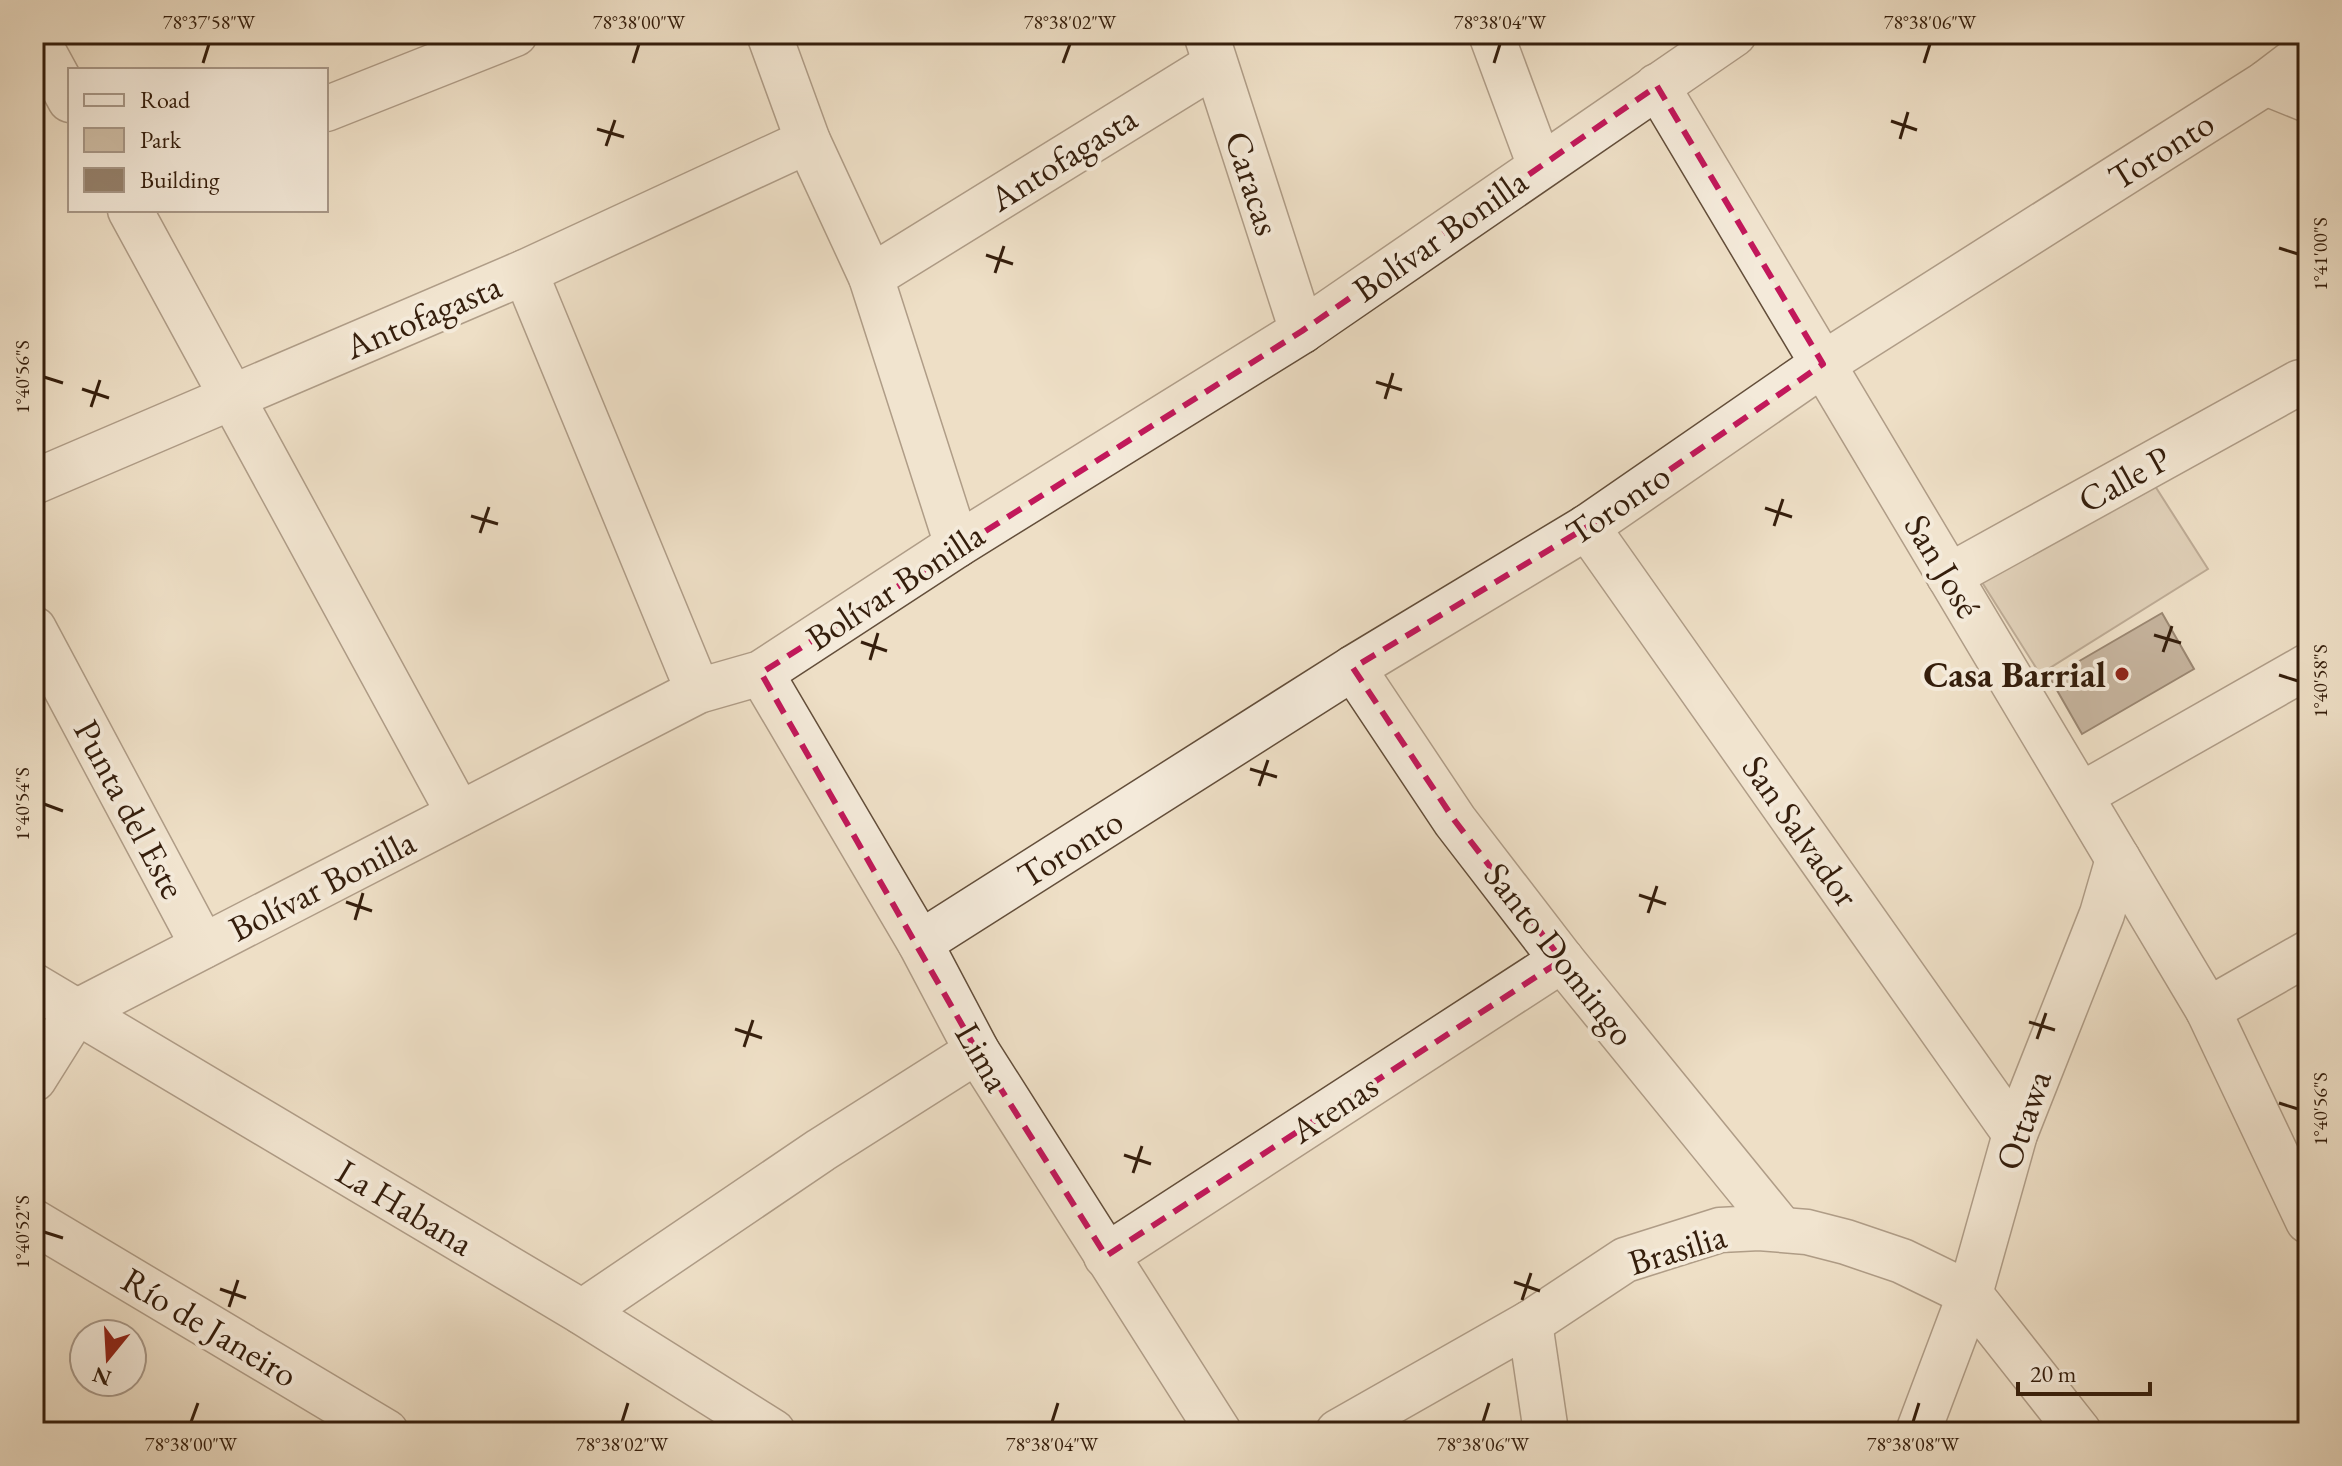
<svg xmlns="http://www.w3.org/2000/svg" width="2342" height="1466" font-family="'EB Garamond',serif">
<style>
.green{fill:#cfbea6;stroke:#826e59;stroke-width:2}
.building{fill:#95826d;stroke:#351e0c;stroke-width:2}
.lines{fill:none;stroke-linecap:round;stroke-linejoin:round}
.minor-casing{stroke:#634e3a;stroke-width:47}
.minor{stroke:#f4eada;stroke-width:44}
.marked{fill:none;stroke:#c2185b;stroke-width:6;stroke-dasharray:16 10;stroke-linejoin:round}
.ticks{fill:none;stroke:#351e0c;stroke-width:3}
.poi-dot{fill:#8f2418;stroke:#f4eada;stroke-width:3}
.labels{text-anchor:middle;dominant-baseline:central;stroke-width:8;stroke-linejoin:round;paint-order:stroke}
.street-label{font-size:36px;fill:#351e0c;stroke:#f4eada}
.poi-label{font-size:36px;font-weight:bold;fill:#351e0c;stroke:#f4eada;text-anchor:end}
.neatline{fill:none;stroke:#351e0c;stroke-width:3}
.ticks-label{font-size:20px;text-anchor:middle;fill:#351e0c}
</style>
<rect width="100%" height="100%" fill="#eedfc6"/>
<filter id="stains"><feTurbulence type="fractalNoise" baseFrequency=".0025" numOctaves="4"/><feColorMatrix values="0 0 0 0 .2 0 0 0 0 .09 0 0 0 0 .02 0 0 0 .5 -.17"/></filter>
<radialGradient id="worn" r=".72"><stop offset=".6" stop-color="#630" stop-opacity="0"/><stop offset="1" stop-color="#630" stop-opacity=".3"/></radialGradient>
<polygon class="green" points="2148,475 2208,569 2040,674 1980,579"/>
<polygon class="building" points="2162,613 2194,669 2082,734 2050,678"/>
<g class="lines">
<g class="minor-casing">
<g id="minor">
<polyline points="34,34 70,100"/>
<polyline points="769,34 808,141 871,277 957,545"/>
<polyline points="1206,34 1302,331"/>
<polyline points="1491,34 1540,166"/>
<polyline points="2266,83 2308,100"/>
<polyline points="1657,86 2208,1010 2308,1221"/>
<polyline points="326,109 515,34"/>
<polyline points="130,210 459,814"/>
<polyline points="525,272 698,691"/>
<polyline points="871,277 1214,65"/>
<polyline points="34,482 525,272 808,141"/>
<polyline points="1587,527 2015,1134"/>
<polyline points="1949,576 2300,382"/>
<polyline points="34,629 203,946"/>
<polyline points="1353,668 1455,821 1562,960 1781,1229"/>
<polyline points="761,673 920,943 977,1051 1219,1432"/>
<polyline points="2081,795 2308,666"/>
<polyline points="920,943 1353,668 1587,527 1823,364 2266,83 2308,51"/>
<polyline points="34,986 582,1312 773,1432"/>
<polyline points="2208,1010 2308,953"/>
<polyline points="34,1079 76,1012 698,691 761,673 957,545 1302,331 1734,34"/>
<polyline points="34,1222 386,1432"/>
<polyline points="1106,1256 1562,960"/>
<polyline points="582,1312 821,1150 977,1051"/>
<polyline points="1530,1323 1546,1432"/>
<polyline points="1338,1432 1530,1323 1625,1260 1720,1230 1759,1228 1807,1232 1846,1242 1902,1261 1970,1294 2079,1432"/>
<polyline points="1918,1432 1970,1294 2015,1134 2102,914 2118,859"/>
</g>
</g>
<use href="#minor" class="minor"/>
</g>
<path d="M0 0H2342V1466H0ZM1657,86l166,278 -236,163 -234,141 102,153 107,139 -456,296 -129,-205 -216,-378 541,-342z" fill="#eedfc6" fill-opacity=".55" fill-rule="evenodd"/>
<path class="marked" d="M1657,86l166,278 -236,163 -234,141 102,153 107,139 -456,296 -129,-205 -216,-378 541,-342z"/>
<path class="ticks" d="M203,63l6,-19M633,63l6,-19M1063,63l7,-19M1494,63l6,-19M1924,63l6,-19M1891,121l26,9M597,129l27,8M1900,139l8,-27M606,146l9,-26M2279,248l19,6M986,255l27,9M995,273l9,-27M44,377l19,6M1376,382l26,8M82,389l27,9M1385,399l8,-26M91,407l9,-27M1765,508l27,9M471,516l27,8M1774,526l9,-27M480,533l9,-26M2154,635l27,8M861,642l26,9M2163,652l9,-26M870,660l8,-27M2279,675l19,6M1250,769l27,8M1259,786l9,-26M44,804l19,7M1639,895l27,9M346,902l26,9M1648,913l9,-27M355,920l8,-27M2029,1022l26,8M735,1029l27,9M2037,1039l9,-26M744,1047l9,-27M2279,1103l19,6M1124,1155l27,9M1133,1173l9,-27M44,1232l19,6M1514,1282l26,9M220,1289l26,9M1522,1300l9,-27M229,1307l9,-27M191,1422l7,-19M622,1422l6,-19M1052,1422l6,-19M1483,1422l6,-19M1913,1422l6,-19"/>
<circle class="poi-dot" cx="2122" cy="674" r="8"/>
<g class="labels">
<g class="street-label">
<text transform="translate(2161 150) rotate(-32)">Toronto</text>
<text transform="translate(1063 158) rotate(-32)">Antofagasta</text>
<text transform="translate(1253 183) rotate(72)">Caracas</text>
<text transform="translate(1440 235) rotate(-35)">Bolívar Bonilla</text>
<text transform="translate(423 316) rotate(-23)">Antofagasta</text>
<text transform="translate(2124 479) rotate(-29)">Calle P</text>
<text transform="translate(1618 504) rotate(-34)">Toronto</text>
<text transform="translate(1943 566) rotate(59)">San José</text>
<text transform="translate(895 586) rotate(-33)">Bolívar Bonilla</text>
<text transform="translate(130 809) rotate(62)">Punta del Este</text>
<text transform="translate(1801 831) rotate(55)">San Salvador</text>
<text transform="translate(1070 848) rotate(-32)">Toronto</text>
<text transform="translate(322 885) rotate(-27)">Bolívar Bonilla</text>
<text transform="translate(1560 954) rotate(52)">Santo Domingo</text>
<text transform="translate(983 1057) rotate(60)">Lima</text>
<text transform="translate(1334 1108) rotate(-33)">Atenas</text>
<text transform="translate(2023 1120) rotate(-71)">Ottawa</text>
<text transform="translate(405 1207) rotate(31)">La Habana</text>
<text transform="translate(1677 1249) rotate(-17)">Brasilia</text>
<text transform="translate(210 1327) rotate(31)">Río de Janeiro</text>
</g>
<g class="poi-label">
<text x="2106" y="674">Casa Barrial</text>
</g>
</g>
<rect width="2342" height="1466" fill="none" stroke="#eedfc6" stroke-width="88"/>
<rect x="68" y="68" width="260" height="144" fill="#f4eada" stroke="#a89888" stroke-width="2"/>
<rect x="84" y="94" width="40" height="12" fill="#f4eada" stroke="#a89888" stroke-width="2"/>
<text x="140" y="108" font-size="24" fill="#351e0c">Road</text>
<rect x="84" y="128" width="40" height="24" fill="#cfbea6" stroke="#a89888" stroke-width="2"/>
<text x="140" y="148" font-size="24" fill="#351e0c">Park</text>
<rect x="84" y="168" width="40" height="24" fill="#95826d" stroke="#a89888" stroke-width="2"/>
<text x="140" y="188" font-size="24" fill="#351e0c">Building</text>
<g transform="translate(108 1358) rotate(198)"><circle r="38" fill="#f4eada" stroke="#a89888" stroke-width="2"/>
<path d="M0-6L14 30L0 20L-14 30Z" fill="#8f2418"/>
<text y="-12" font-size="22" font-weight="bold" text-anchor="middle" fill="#351e0c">N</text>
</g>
<path d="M2018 1382v12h132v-12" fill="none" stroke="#351e0c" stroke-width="4"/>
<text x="2030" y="1382" font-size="24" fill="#351e0c" stroke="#f4eada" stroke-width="6" paint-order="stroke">20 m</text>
<rect x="44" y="44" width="2254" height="1378" class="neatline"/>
<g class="ticks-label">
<text x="209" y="29">78°37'58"W</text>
<text x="639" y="29">78°38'00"W</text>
<text x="1070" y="29">78°38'02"W</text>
<text x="1500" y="29">78°38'04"W</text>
<text x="1930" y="29">78°38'06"W</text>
<text transform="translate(2320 254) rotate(-90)" y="7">1°41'00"S</text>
<text transform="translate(22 377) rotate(-90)" y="7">1°40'56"S</text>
<text transform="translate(2320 681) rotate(-90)" y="7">1°40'58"S</text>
<text transform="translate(22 804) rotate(-90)" y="7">1°40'54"S</text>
<text transform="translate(2320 1109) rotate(-90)" y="7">1°40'56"S</text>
<text transform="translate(22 1232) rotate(-90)" y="7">1°40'52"S</text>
<text x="191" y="1451">78°38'00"W</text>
<text x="622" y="1451">78°38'02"W</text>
<text x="1052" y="1451">78°38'04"W</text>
<text x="1483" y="1451">78°38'06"W</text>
<text x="1913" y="1451">78°38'08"W</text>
</g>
<rect width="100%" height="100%" filter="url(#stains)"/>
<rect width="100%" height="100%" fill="url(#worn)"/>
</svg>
